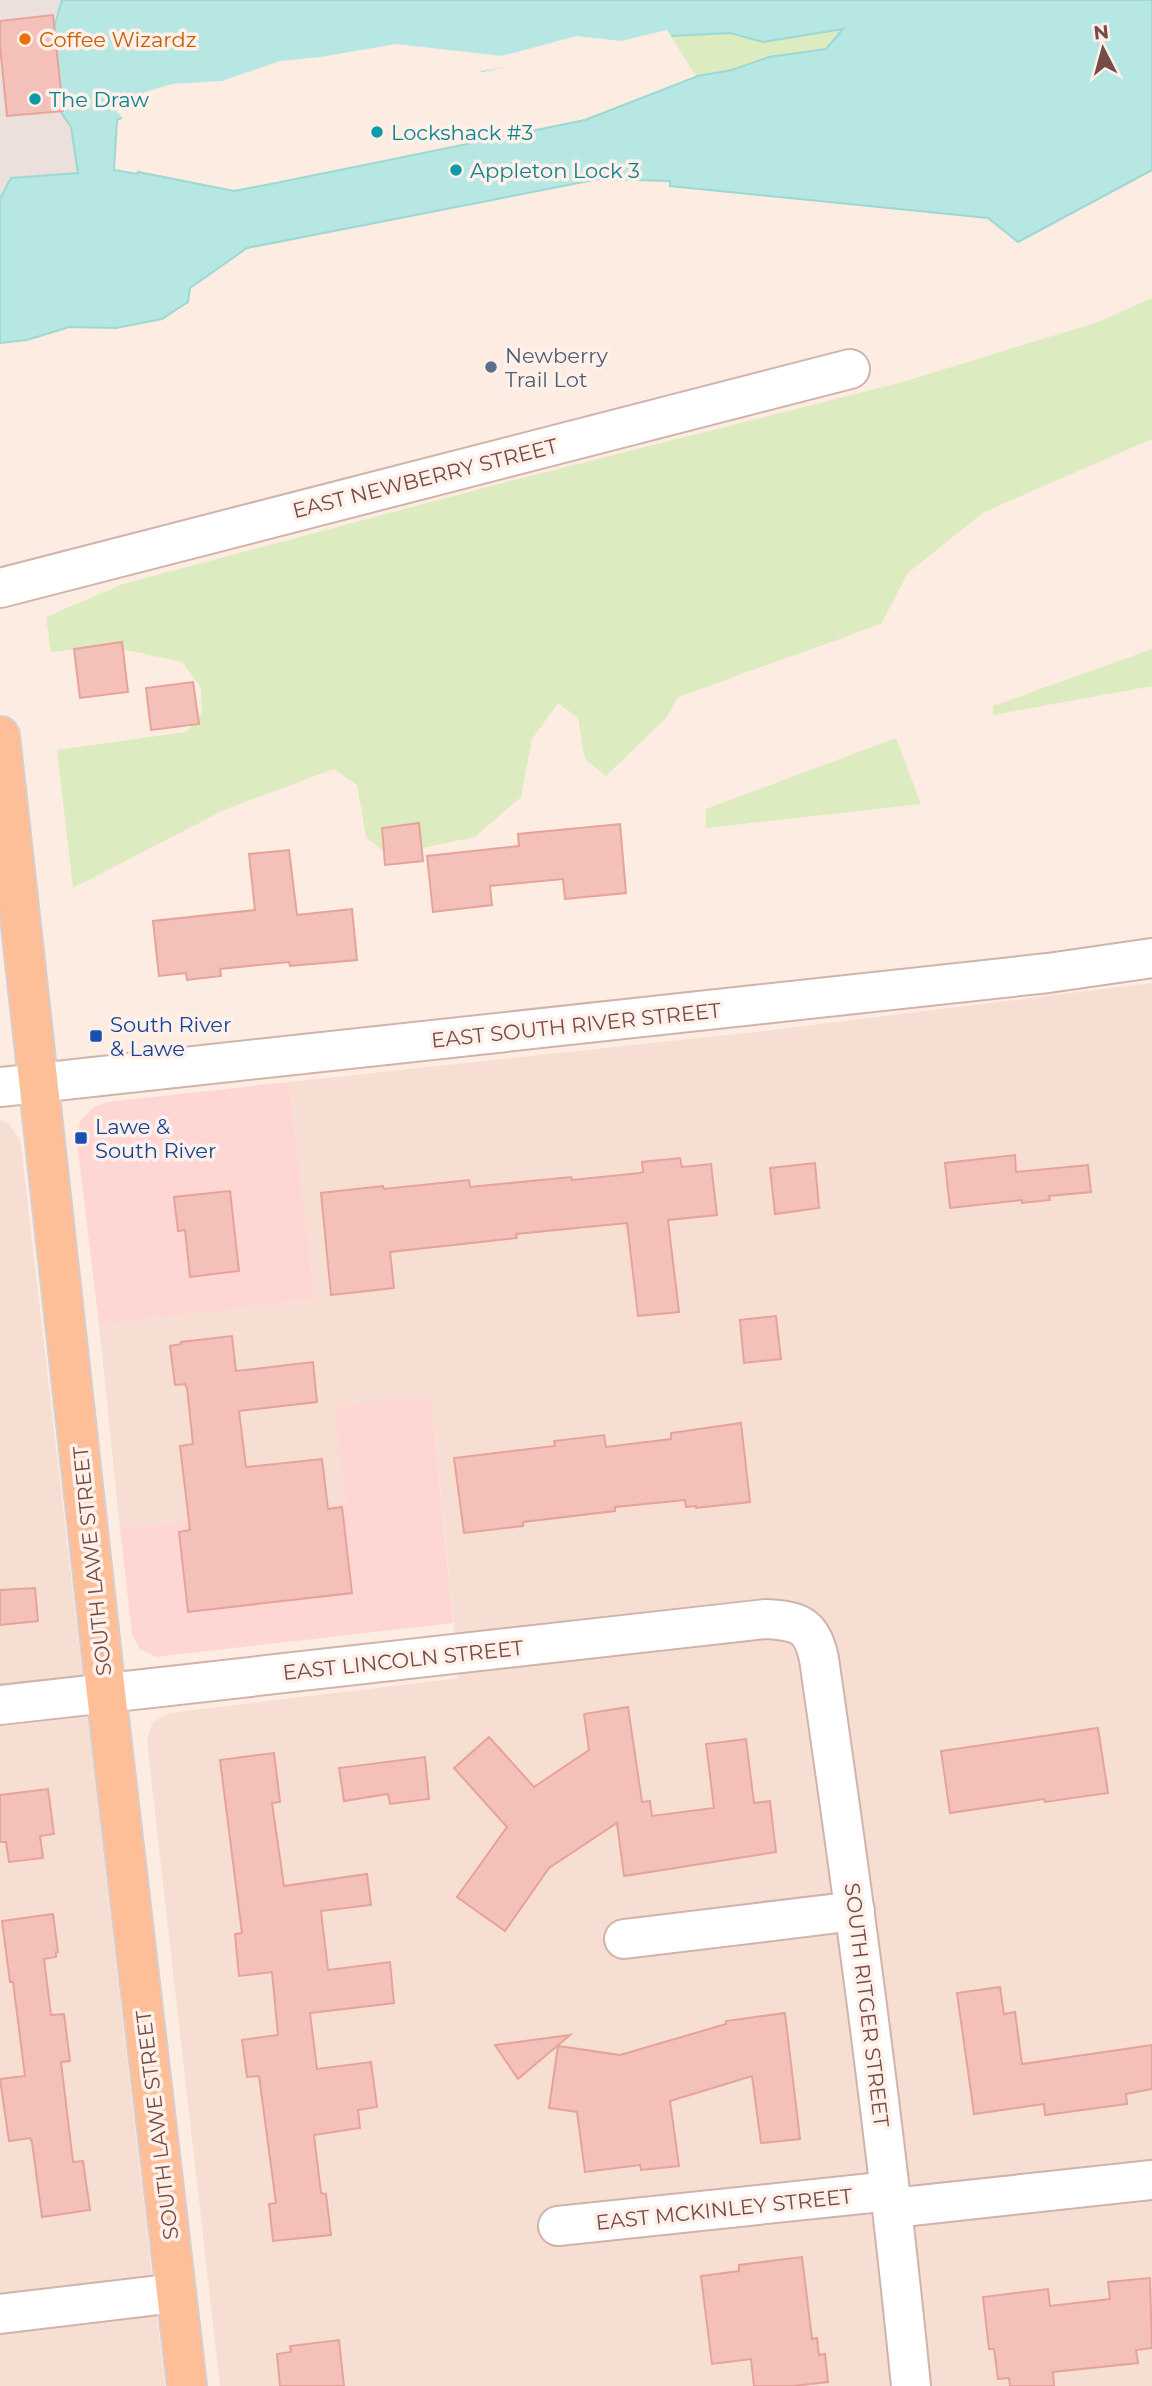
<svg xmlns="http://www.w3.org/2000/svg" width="1152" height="2386" font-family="Montserrat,sans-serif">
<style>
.residential{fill:#f7ded3}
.commercial{fill:#fed7d5}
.industrial{fill:#ece0dd}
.green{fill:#ddebc0}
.water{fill:#b6e7e2;stroke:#9cd9d3;stroke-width:2;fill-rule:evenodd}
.pier{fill:#fdece2}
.building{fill:#f3c1b9;stroke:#e7a299;stroke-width:2}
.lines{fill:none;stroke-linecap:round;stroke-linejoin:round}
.minor-casing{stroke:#d1b3ac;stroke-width:42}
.major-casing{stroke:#d9cdcc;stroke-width:42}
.minor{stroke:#fff;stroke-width:38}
.major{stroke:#febe98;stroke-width:38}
.food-dot{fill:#e8710a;stroke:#fff1e9;stroke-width:2.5}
.culture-dot{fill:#0f9aa8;stroke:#fff1e9;stroke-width:2.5}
.service-dot{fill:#5c6f8a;stroke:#fff1e9;stroke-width:2.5}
.transit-dot{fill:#1a4fb4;stroke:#fff1e9;stroke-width:2.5}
.labels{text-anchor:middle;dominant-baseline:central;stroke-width:7;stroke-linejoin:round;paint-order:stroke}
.food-label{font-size:21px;fill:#c56008;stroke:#fff1e9;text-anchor:start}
.culture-label{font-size:21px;fill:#0d838f;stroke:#fff1e9;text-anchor:start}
.service-label{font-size:21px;fill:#4e5e75;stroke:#fff1e9;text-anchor:start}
.street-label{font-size:21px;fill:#764c48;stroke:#fff1e9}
.transit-label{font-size:21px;fill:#164399;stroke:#fff1e9;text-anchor:start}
</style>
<rect width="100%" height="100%" fill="#fdece2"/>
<g class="residential">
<polygon points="1152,983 1152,2386 220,2386 156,1822 147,1741 149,1732 153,1722 169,1713 459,1678 431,1396 346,1503 120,1528 99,1325 315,1299 289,1082 764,1031"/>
<polygon points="0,1120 9,1124 15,1133 20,1141 22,1154 165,2386 0,2386"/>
</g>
<g class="commercial">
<polygon points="289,1082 315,1299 99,1325 77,1141 80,1121 94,1107 107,1102"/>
<polygon points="431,1396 453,1623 173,1655 157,1657 140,1649 132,1634 120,1528 346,1503 334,1407"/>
</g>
<polygon class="industrial" points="0,0 62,0 54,27 60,111 71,127 78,174 11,178 0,199"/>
<g class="green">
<polygon points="808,0 887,31 702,86 667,30"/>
<polygon points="1152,298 1152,439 984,512 908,573 881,624 678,697 666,718 606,776 585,759 578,718 558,703 532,739 521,797 475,837 388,855 366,837 357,785 334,769 226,809 73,888 57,750 186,732 202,713 201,688 182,662 108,646 51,652 46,617 123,584 495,485 903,382 1098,322"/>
<polygon points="1152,649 1152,686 993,715 993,706"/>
<polygon points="896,738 921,804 706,828 706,809"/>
</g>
<path class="water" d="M62,0h1090v170l-134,72 -30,-24 -318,-32v-5l-71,-2 -352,69 -57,40 -2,14 -26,17 -46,9 -47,-1 -42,13 -27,3v-144l11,-21 67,-5 -7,-46 -11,-16 -6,-84zM843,29l-17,20 -57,8 -37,13 -34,6 -113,44 -304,62 -47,9 -96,-19 -1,2 -23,-4 3,-50 47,-25 166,-29 109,-10 44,15 60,-14 31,-15 33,8 65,-14 58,-3 33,9z"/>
<polygon class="pier" points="667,30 673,39 607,54 574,46 544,60 483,71 465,69 438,59 331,70 243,94 165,98 124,120 116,110 139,94 172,84 222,81 280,61 320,57 396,44 502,56 576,36 621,41"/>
<g class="building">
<polygon points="53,15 63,111 7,116 0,46 0,21"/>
<polygon points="122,642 128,692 80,698 74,649"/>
<polygon points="193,682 199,724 151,730 146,688"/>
<polygon points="419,823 423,861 385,865 382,828"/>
<polygon points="620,824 626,893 565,899 563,879 490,886 492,905 433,912 427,856 519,846 518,834"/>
<polygon points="289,850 297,915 352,909 357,960 290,966 289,962 220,969 221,976 187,980 186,973 159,976 153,921 255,910 249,854"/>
<polygon points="1015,1155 1016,1172 1088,1165 1091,1192 1049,1196 1050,1200 1022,1203 1022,1200 950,1208 945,1163"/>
<polygon points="680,1158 682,1167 711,1164 717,1215 668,1220 679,1312 638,1316 627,1223 516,1234 517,1238 390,1252 394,1288 331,1295 321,1193 383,1186 384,1189 469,1180 470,1187 571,1177 572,1180 640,1173 643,1172 642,1162"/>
<polygon points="815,1163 819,1208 775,1214 770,1168"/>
<polygon points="230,1191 239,1271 190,1277 185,1230 178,1231 174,1197"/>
<polygon points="776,1316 781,1359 744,1363 740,1320"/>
<polygon points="232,1336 236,1371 313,1362 317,1402 239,1411 246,1467 322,1459 328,1509 342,1507 352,1593 188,1612 179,1532 190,1530 180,1446 193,1444 187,1388 185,1384 175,1385 170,1346 181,1344 181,1342"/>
<polygon points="741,1423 750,1502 696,1508 696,1506 686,1507 685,1500 615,1507 615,1511 523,1522 523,1526 464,1533 454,1458 555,1446 554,1441 604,1435 606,1447 671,1439 671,1433"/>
<polygon points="35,1588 38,1621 0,1625 0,1590"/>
<polygon points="628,1707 642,1802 650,1801 652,1816 714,1808 706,1744 746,1739 754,1803 770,1801 776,1852 624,1876 617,1823 549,1868 505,1931 457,1897 507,1827 454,1768 489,1737 534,1787 589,1750 584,1714"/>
<polygon points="1098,1728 1108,1793 1045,1802 1044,1799 950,1813 941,1751"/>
<polygon points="274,1753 280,1802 272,1803 284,1886 367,1874 371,1905 321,1911 328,1970 390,1962 394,2003 310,2013 317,2069 371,2062 377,2107 358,2110 360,2128 314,2135 321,2193 326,2194 331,2235 273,2241 269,2204 276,2203 259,2076 247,2077 242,2040 278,2035 272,1972 239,1976 235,1934 242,1933 220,1760"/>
<polygon points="425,1757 429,1799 390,1804 388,1794 344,1801 339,1768"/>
<polygon points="48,1789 54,1834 40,1836 43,1858 9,1862 6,1842 0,1842 0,1795"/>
<polygon points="53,1914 58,1952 56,1952 56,1957 44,1959 51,2015 64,2014 70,2061 61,2062 73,2162 83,2161 90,2210 42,2217 32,2142 30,2138 9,2141 0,2079 25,2076 13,1982 10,1982 2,1921"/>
<polygon points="1000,1987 1004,2014 1015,2012 1022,2064 1152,2045 1152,2089 1126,2094 1127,2104 1045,2115 1044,2104 974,2114 957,1993"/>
<polygon points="785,2013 800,2139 761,2143 752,2076 670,2101 679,2166 641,2170 640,2165 585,2172 577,2112 549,2108 558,2046 620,2055 726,2024 726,2021"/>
<polygon points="570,2035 518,2079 495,2045"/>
<polygon points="802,2257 812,2339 817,2338 819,2355 825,2354 828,2382 793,2386 754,2386 751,2359 712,2364 701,2276 739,2271 739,2265"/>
<polygon points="1150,2278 1152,2348 1136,2350 1138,2363 1053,2372 1054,2386 1010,2386 1009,2378 998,2379 994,2349 989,2349 983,2297 1048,2289 1050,2306 1110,2299 1108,2282"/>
<polygon points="339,2340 344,2386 280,2386 277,2354 291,2352 290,2346"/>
</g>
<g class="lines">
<g class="minor-casing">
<g id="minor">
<polyline points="0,588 850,369"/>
<polyline points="0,1087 1048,973 1152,958"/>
<path d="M0,1705l766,-86c32,2 46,5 53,40 35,242 68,484 92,727"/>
<polyline points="624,1939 855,1911"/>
<polyline points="893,2208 1152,2180"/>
<polyline points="558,2226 890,2191"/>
<polyline points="0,2314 176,2293"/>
</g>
</g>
<g class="major-casing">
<polyline id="major" points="0,736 106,1693 187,2386"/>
</g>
<use href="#minor" class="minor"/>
<use href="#major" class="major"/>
</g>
<circle class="food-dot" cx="25" cy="39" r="7"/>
<g class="culture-dot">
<circle cx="35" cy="99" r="7"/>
<circle cx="377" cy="132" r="7"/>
<circle cx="456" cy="170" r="7"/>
</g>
<circle class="service-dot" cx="491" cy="367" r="7"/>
<g class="transit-dot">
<rect x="89" y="1029" width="14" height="14" rx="3.5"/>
<rect x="74" y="1131" width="14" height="14" rx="3.5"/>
</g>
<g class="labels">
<g class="food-label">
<text x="39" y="39">Coffee Wizardz</text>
</g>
<g class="culture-label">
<text x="49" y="99">The Draw</text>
<text x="391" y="132">Lockshack #3</text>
<text x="470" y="170">Appleton Lock 3</text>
</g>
<g class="service-label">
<text x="505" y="355">Newberry<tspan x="505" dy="24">Trail Lot</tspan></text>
</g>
<g class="street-label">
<text transform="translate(425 478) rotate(-14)">EAST NEWBERRY STREET</text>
<text transform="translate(576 1025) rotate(-6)">EAST SOUTH RIVER STREET</text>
<text transform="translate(92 1561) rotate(-96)">SOUTH LAWE STREET</text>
<text transform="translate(403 1660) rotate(-6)">EAST LINCOLN STREET</text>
<text transform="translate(867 2005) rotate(83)">SOUTH RITGER STREET</text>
<text transform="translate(157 2125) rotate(-97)">SOUTH LAWE STREET</text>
<text transform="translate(724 2209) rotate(-6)">EAST MCKINLEY STREET</text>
</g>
<g class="transit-label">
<text x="110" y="1024">South River<tspan x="110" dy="24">&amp; Lawe</tspan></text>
<text x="95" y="1126">Lawe &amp;<tspan x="95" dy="24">South River</tspan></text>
</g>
</g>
<g transform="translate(1103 49) rotate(354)" stroke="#fff1e9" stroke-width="5" paint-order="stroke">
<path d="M0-5L12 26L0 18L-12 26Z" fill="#764c48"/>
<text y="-10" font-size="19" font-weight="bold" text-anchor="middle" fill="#764c48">N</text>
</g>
</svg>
